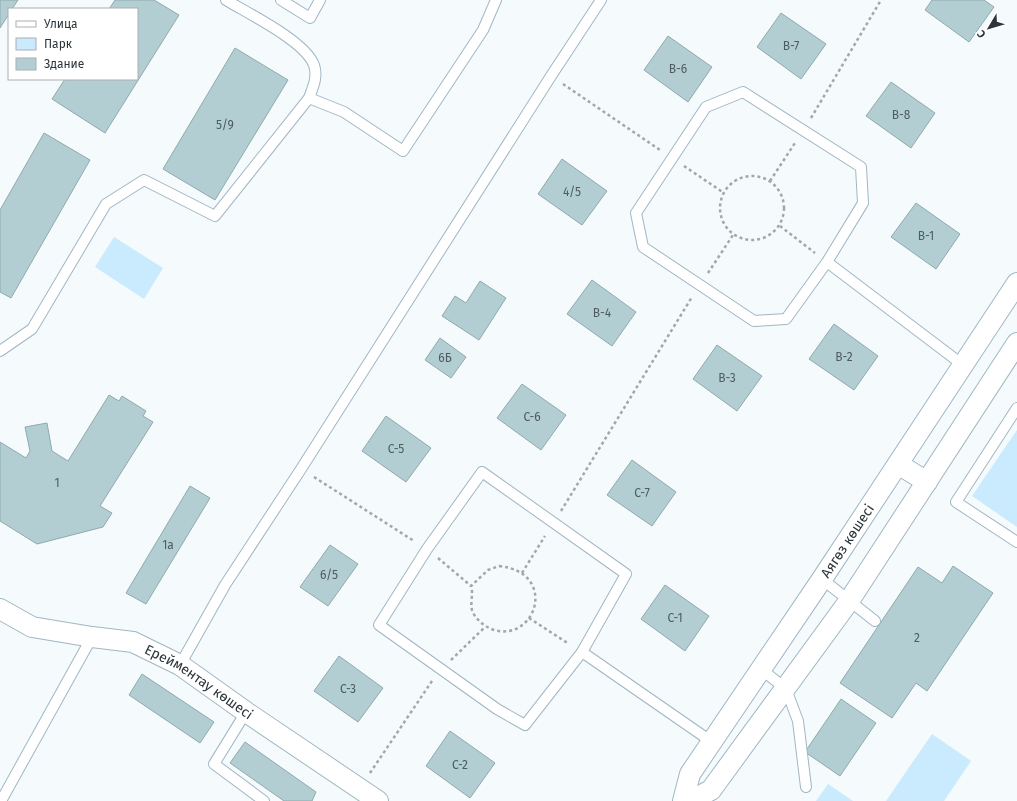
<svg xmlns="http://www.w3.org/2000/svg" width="1017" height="801" font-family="'Fira Sans',sans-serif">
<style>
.green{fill:#c9ebfd}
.building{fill:#b2ced2;stroke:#8faaad}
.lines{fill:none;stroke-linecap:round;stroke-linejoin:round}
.service-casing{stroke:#a0b7c3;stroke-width:12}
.minor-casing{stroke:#a0b7c3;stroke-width:22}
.path{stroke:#a1a8ab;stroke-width:2.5;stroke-dasharray:3 3;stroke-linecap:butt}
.service{stroke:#fff;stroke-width:10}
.minor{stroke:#fff;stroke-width:20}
.labels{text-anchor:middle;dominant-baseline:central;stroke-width:3;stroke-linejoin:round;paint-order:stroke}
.number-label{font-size:12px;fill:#4e5b60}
.street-label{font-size:14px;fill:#2c353a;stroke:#fff}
</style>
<rect width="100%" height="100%" fill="#f5fafc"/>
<g class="green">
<polygon points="114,237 163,268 144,299 95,267"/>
<polygon points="1017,430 1017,527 972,496"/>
<polygon points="932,734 971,761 944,801 886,801"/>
<polygon points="828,784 853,801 816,801"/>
</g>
<g class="building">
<polygon points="0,0 18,0 12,9 9,9 9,14 0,28"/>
<polygon points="115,0 154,0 179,15 105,133 52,99 65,79 137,79 137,9 109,9"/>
<polygon points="932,0 984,0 994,7 969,42 925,10"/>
<polygon points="781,13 826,44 801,79 757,47"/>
<polygon points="668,36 712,67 688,102 644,70"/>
<polygon points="235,48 288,80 215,200 163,169"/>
<polygon points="891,82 935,113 911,148 866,116"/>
<polygon points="44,133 90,160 11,298 0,292 0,210"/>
<polygon points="562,159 607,191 582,225 538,194"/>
<polygon points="916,203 960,234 936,269 891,237"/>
<polygon points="592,280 636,312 612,346 567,314"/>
<polygon points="480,281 506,298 479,340 442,316 455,296 466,303"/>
<polygon points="834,324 878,356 854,390 809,359"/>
<polygon points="440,338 466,357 451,378 425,360"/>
<polygon points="717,345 762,376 737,411 693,379"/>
<polygon points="522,384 566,415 541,450 497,418"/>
<polygon points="109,395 119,401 122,396 146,411 143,416 153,422 100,506 112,513 103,527 37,544 0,521 0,442 26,458 30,451 25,427 47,423 52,451 68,461"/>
<polygon points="386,416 431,448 406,482 362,451"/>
<polygon points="632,460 676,492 652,526 607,495"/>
<polygon points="190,486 210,498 146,604 126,593"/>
<polygon points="330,545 358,564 328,606 300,587"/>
<polygon points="953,566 993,593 927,691 916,683 892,718 840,683 918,567 942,583"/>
<polygon points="665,585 709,616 685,651 641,619"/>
<polygon points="339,656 383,688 358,722 314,691"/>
<polygon points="142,674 214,722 200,743 129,695"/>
<polygon points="841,699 876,723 840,776 805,752"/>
<polygon points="450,731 495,763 470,798 426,766"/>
<polygon points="245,742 316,792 312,801 284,801 230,763"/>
</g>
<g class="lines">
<g class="service-casing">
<g id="service">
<path d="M226,0c23,14 79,41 88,65 4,12 -1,22 -5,33"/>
<polyline points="281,0 310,18 320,0"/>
<polyline points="827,262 786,319 754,321 643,247 636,213 706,107 743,92 861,167 863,203 827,262 963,365"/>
<polyline points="0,351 32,329 106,204 144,180 215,216 309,98 344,112 403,151 483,30 496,0"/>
<polyline points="1017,408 956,502 1017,542"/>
<polygon points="482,472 626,574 582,652 525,725 497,709 379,625 427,549"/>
<polyline points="822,579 875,621"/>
<polyline points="582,652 712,742"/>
<polyline points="180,665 225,585 301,469 551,76 601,0"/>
<polyline points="761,669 786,689 798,721 806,787"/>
<polyline points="246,712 214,764 264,801"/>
<polyline points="1,801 92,637"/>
</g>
</g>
<g class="minor-casing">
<g id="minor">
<polyline points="898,464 927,482"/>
<path id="s1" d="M0,609l32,18 60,10 41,5 47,23 66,47 132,89"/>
<path id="s2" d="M683,801l7,-27 132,-195 195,-296"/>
<polyline points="690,801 711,790 849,601 1017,343"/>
</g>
</g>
<g class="path">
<polyline points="563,84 660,150"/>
<polyline points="811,118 881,0"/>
<polyline points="684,166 724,193"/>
<circle cx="752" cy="208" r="32"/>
<polyline points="770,181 795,143"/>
<polyline points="780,226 815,253"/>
<polyline points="708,273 733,235"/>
<polyline points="314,477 414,541"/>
<polyline points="561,511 692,297"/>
<polyline points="438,558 471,586"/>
<path d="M499,566c59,6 38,76 -5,64 -9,-3 -16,-9 -21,-17 -4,-9 1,-19 -2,-27l17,-16z"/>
<polyline points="522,573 545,536"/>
<polyline points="529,618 569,644"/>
<polyline points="451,660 485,627"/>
<polyline points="370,773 432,681"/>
</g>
<use href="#service" class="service"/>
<use href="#minor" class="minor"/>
</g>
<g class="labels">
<g class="number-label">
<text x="791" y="46">В-7</text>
<text x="678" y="69">В-6</text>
<text x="901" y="115">В-8</text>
<text x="225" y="125">5/9</text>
<text x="572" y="192">4/5</text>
<text x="926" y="236">В-1</text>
<text x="602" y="313">В-4</text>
<text x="844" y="357">В-2</text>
<text x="445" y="358">6Б</text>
<text x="727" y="378">В-3</text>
<text x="532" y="417">C-6</text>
<text x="396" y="449">C-5</text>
<text x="57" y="483">1</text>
<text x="642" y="493">C-7</text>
<text x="168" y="545">1а</text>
<text x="329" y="575">6/5</text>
<text x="675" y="618">C-1</text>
<text x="917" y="638">2</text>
<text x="348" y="689">C-3</text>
<text x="460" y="765">C-2</text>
</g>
<g class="street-label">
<text stroke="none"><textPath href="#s2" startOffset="309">Аягөз көшесі</textPath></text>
<text stroke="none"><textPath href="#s1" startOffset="216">Ерейментау көшесі</textPath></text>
</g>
</g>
<rect x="8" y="8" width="130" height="72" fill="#ffffff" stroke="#abaeb0"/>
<rect x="16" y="21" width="20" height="6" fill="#ffffff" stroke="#abaeb0"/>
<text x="44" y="28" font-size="12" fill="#2c353a">Улица</text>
<rect x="16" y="38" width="20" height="12" fill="#c9ebfd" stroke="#abaeb0"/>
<text x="44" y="48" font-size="12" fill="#2c353a">Парк</text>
<rect x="16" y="58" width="20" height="12" fill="#b2ced2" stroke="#abaeb0"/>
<text x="44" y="68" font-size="12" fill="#2c353a">Здание</text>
<g transform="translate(989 28) rotate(232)" stroke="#ffffff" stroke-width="3" paint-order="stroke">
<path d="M0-3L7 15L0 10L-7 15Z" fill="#2c353a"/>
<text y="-6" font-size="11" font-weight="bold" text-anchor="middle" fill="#2c353a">С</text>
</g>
</svg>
